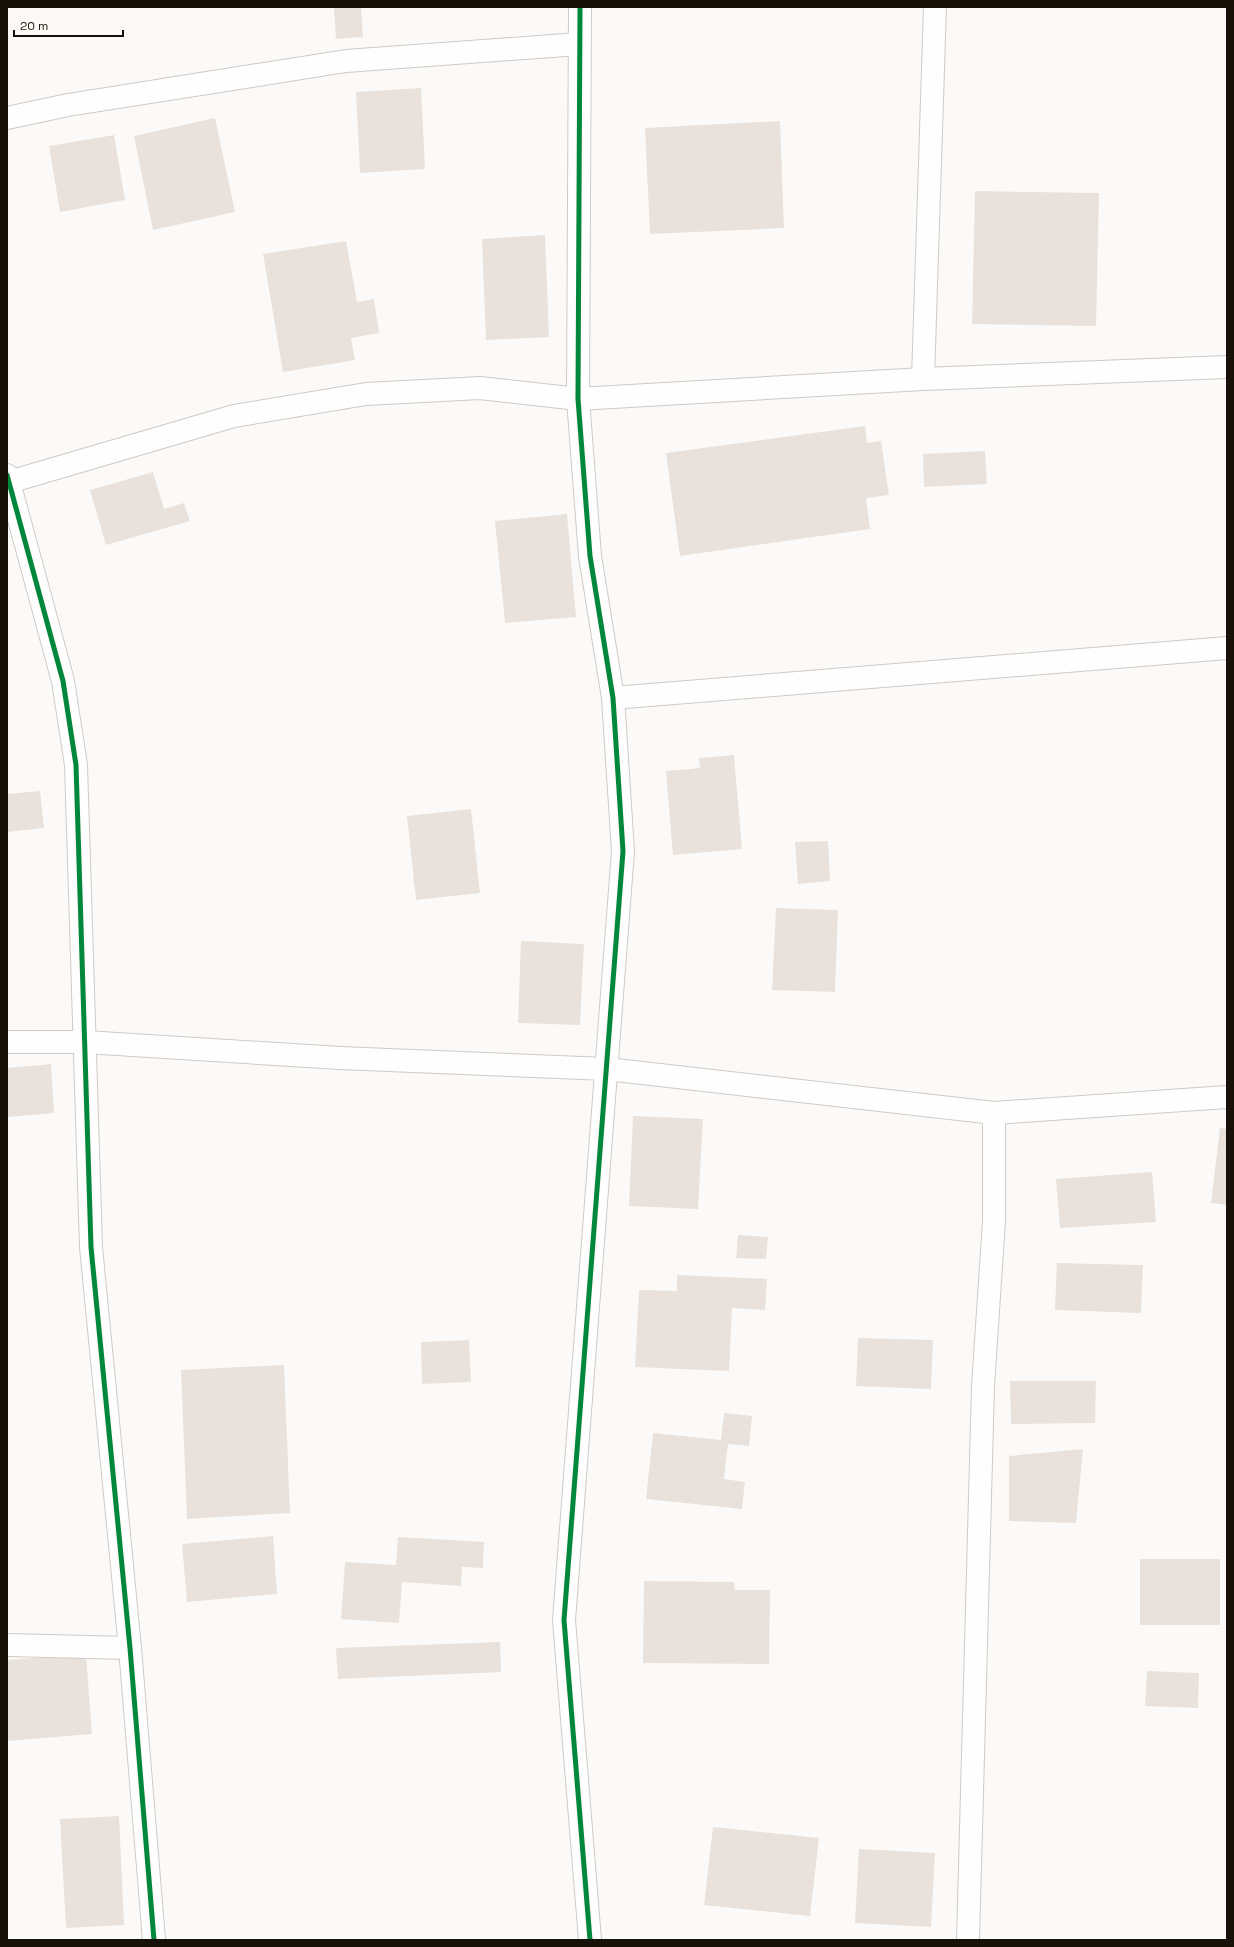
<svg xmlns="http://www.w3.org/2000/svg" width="1234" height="1947" font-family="'Space Grotesk',sans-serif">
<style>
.building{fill:#e9e2dc}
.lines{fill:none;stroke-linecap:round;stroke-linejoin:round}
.minor-casing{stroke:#cfcac5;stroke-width:24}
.minor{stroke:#fffefe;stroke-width:22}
.cycleway-casing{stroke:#fefaf6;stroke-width:8}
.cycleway{stroke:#00873e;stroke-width:5}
</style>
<rect width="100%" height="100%" fill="#fcfaf8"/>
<g class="building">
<polygon points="334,7 361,7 363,37 336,39"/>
<polygon points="421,88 425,169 360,173 356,92"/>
<polygon points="215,118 235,212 153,230 134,136"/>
<polygon points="780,121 784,228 650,234 645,128"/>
<polygon points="114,135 125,200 60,212 49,146"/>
<polygon points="975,191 1099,193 1096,326 972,324"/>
<polygon points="545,235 549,337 486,340 482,239"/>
<polygon points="346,241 357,302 374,299 379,333 351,338 355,360 283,372 263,254"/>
<polygon points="865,426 867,443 881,441 889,495 866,498 870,529 680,556 666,453"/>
<polygon points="985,451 987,484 924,487 923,454"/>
<polygon points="153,472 164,509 184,503 190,521 106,545 90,490"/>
<polygon points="567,514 576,617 505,623 495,521"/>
<polygon points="734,755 742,849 673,855 666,771 700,768 699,758"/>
<polygon points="40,791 44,828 7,832 7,794"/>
<polygon points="471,809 480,893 416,900 407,816"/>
<polygon points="828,841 830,881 798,884 795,842"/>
<polygon points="776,908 838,910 835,992 772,990"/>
<polygon points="521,941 584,944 580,1025 518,1023"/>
<polygon points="51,1064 54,1113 7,1117 7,1068"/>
<polygon points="633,1116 703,1119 698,1209 629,1206"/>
<polygon points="1220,1128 1227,1129 1227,1205 1211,1203"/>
<polygon points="1152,1172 1156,1222 1060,1228 1056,1179"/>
<polygon points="738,1235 768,1237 766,1259 736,1258"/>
<polygon points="1057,1263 1143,1265 1141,1313 1055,1310"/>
<polygon points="677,1275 767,1279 765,1310 732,1308 729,1371 635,1367 639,1290 677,1291"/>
<polygon points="858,1338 933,1340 931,1389 856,1386"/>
<polygon points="469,1340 471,1382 422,1384 421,1342"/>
<polygon points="284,1365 290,1513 187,1519 181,1370"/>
<polygon points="1010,1381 1096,1381 1095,1423 1011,1424"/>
<polygon points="724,1413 752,1416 749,1446 728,1444 724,1479 745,1482 742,1509 646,1499 653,1433 721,1440"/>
<polygon points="1083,1449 1076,1523 1009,1521 1009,1456"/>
<polygon points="273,1536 277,1594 187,1602 182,1544"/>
<polygon points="398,1537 484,1542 483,1568 462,1567 461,1586 402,1582 399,1623 341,1619 345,1562 396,1565"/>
<rect x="1140" y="1559" width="80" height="66"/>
<polygon points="644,1581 734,1582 735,1590 770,1590 769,1664 643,1663"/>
<polygon points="500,1642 501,1672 338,1679 336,1648"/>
<polygon points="86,1654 92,1734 7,1741 7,1660"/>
<polygon points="1147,1671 1199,1673 1198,1708 1145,1706"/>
<polygon points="119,1816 124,1925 66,1928 60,1819"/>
<polygon points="713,1827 819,1838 810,1916 704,1905"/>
<polygon points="859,1849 935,1853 931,1927 855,1923"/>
</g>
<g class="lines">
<g class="minor-casing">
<g id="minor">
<polyline points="580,7 578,399 590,556 613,698 623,851 564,1620 590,1940"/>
<polyline points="7,118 68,105 346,61 579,44"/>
<polyline points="923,379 935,7"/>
<polyline points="7,475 63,681 76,765 91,1247 130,1648 154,1940"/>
<polyline points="9,482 234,416 366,394 480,388 578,399 923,379 1227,367"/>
<polyline points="613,698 1227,648"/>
<polyline points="7,1042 85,1042 340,1058 607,1069 994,1113 1227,1097"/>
<polyline points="7,1645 130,1648"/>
<polyline points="968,1940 983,1386 994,1221 994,1113"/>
</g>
</g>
<use href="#minor" class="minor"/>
<g class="cycleway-casing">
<g id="cycleway">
<polyline points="580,7 578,399 590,556 613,698 623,851 564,1620 590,1940"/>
<polyline points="7,475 63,681 76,765 91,1247 130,1648 154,1940"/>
</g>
</g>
<use href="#cycleway" class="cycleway"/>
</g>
<rect width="1234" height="1947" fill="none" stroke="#18110a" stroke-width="16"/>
<path d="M14 30v6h109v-6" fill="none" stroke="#18110a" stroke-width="2"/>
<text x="20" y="30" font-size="12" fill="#18110a" stroke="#fefaf6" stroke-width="3" paint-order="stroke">20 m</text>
</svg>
